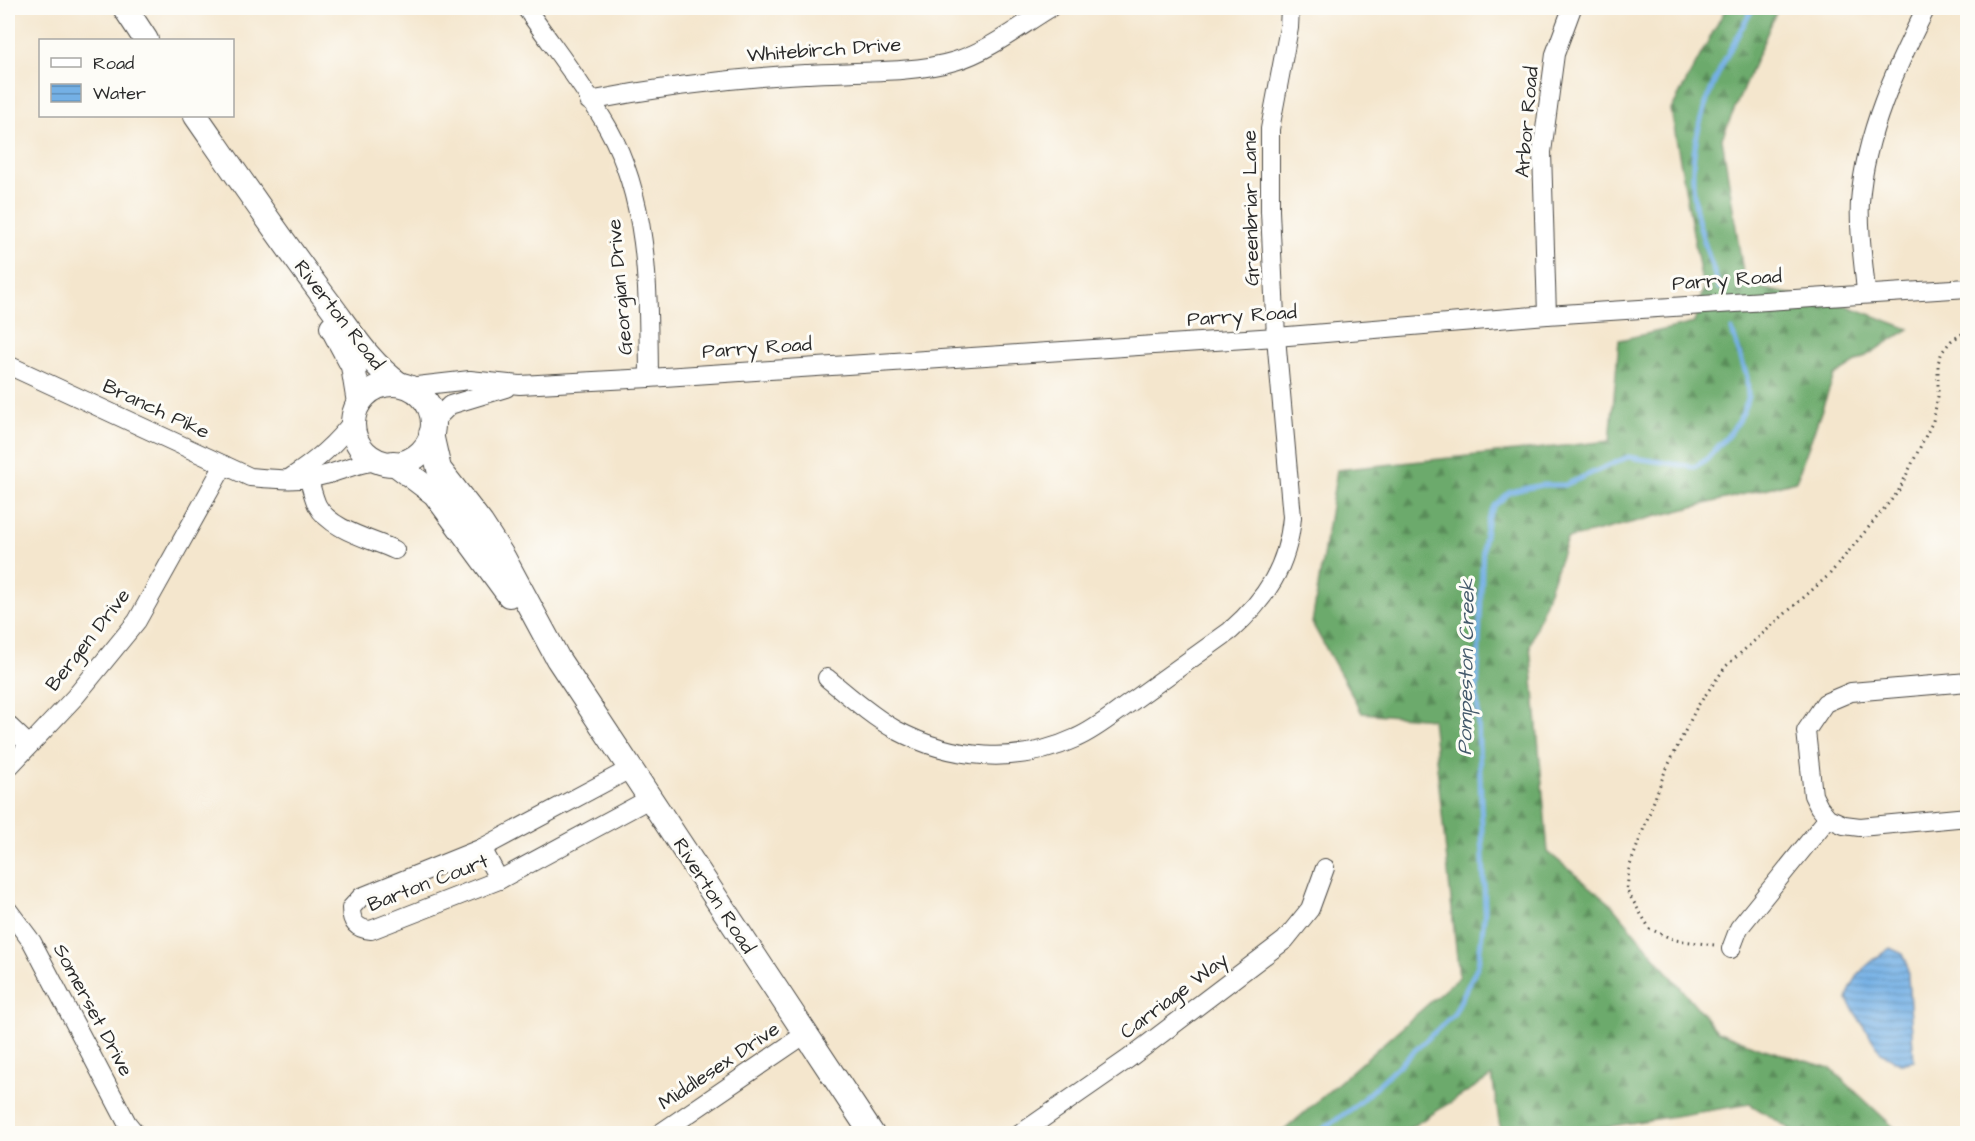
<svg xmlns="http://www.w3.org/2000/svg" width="1975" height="1141" font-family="'Architects Daughter',sans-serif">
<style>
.forest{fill:url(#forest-firs);stroke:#4c6a4c;stroke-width:1.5}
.water{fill:url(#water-rules);stroke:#506e88;stroke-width:1.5}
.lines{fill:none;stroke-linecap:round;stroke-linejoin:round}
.stream{stroke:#74b0e5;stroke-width:5}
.minor-casing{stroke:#494743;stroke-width:20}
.major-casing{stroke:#494743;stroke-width:26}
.path{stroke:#494743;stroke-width:3;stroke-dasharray:1.5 4.5;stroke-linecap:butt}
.minor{stroke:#fff;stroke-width:18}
.major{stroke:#fff;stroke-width:24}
.labels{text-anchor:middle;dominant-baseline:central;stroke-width:6;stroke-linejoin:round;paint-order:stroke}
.street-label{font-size:20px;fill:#2b2b2b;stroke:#fdfcf7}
.water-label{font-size:21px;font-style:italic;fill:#455a6c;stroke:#fdfcf7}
</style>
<defs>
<pattern id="forest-firs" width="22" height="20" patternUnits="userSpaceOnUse" patternTransform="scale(1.5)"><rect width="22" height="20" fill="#6caa6c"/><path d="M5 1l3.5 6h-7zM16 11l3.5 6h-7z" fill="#598b59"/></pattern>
<pattern id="water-rules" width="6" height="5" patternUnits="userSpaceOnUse" patternTransform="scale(1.5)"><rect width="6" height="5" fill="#74b0e5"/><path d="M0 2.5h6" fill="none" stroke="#5f8fba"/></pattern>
</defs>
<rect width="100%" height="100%" fill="#fdfcf7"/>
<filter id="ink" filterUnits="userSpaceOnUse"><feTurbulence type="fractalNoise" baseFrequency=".0167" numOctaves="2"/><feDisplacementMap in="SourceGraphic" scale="12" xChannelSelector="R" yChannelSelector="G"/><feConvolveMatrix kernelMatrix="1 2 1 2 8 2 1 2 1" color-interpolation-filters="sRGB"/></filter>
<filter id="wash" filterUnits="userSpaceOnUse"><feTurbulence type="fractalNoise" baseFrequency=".008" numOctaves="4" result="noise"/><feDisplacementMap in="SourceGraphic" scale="24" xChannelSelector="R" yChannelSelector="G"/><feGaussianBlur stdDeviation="1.35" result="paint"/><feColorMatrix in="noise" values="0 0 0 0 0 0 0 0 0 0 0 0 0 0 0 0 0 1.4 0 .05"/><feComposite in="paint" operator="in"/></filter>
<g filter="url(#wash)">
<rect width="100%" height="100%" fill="#f4e6cd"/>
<polygon class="forest" points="1726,8 1778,8 1722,138 1745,285 1848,306 1909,329 1834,376 1796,481 1567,539 1530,645 1548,852 1611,904 1717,1031 1757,1047 1830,1068 1900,1133 1796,1133 1750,1104 1568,1133 1501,1133 1492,1076 1402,1133 1280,1134 1459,977 1432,719 1362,713 1312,623 1337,470 1610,441 1619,340 1694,323 1703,289 1671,110"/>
<path class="water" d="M1890,948l13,6 4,9 7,98 -12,3 -21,-11 -34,-53c6,-26 22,-38 43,-52z"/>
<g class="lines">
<g class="stream">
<path d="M1719,288c-9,-30 -22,-61 -25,-93 -8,-69 26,-129 59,-187"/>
<polyline points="1316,1134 1354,1107 1454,1014 1478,965 1485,910 1477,693 1483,546 1488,519 1494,506 1510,492 1541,485 1565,485 1628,457 1694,467 1706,460 1731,432 1743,413 1748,396 1747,377 1732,330"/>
</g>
</g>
</g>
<g filter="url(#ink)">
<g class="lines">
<g class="minor-casing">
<g id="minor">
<path d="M526,8c27,39 59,79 82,120 42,75 40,167 41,250"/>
<path d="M589,101c71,-14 144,-23 216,-27 45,-3 108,0 150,-13 34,-10 65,-35 95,-53"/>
<path d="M1866,293c-2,-29 -8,-62 -6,-91 5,-69 36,-134 66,-194"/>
<polyline points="1547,315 1542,152 1555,54 1572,8"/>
<path d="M8,365l242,112c23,2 52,5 75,-2 19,-5 34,-13 55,-14"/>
<polyline points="408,387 470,380 520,385 649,378 1276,337 1547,315 1968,288"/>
<polyline points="432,423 450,405 506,388"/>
<path d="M308,477c3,9 5,19 9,28 13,25 54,34 78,45"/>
<path d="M290,478c25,-16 45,-33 63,-57"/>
<path d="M827,678c22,18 44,38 69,52 56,30 122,35 180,8 21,-9 39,-25 58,-38 32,-23 64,-46 96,-69 36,-32 58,-65 62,-114l-16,-180 -6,-126v-82l19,-101 1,-20"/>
<polyline points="1968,682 1851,692 1825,703 1806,731 1813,795 1819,807 1828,818 1844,825 1860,827 1968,817"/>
<polyline points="8,725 29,745"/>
<polyline points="8,768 75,697 137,621 224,465"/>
<path d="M630,769l-148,79 -121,49 -10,11c0,14 6,21 20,22l128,-50 152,-82"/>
<polyline points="482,848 499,880"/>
<polyline points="8,910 32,942 127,1123 136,1134"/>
<polyline points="1731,949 1739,928 1828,818"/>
<polyline points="659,1134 804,1035"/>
<polyline points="1020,1134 1128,1059 1285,940 1310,909 1325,868"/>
</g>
</g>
<g class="major-casing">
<g id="major">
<polyline points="125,8 146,40"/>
<path d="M196,116c43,62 86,125 132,186 22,29 41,61 71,82"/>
<polyline points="332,327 353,366 359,403"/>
<circle cx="393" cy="424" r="40"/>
<polyline points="431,434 439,469 481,523 503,557 558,659 872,1134"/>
<polyline points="394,463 435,494 509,595"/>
</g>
</g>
<polyline class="path" points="1714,945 1675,940 1650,929 1627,891 1629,868 1664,774 1697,707 1726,666 1829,575 1898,492 1933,421 1938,396 1938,363 1942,352 1951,341 1968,330"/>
<use href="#minor" class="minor"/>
<use href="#major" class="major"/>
</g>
</g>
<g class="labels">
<g class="street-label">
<text transform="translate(824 50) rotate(-4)">Whitebirch Drive</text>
<text transform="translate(1527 122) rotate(-85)">Arbor Road</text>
<text transform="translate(1251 208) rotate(-91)">Greenbriar Lane</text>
<text transform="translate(1727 280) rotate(-4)">Parry Road</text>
<text transform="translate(620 287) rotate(-95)">Georgian Drive</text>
<text transform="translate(339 315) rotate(52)">Riverton Road</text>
<text transform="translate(1242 316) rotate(-4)">Parry Road</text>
<text transform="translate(757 348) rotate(-4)">Parry Road</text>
<text transform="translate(156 409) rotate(25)">Branch Pike</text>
<text transform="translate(88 640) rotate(-52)">Bergen Drive</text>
<text transform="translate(428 883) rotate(-21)">Barton Court</text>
<text transform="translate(714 896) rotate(57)">Riverton Road</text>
<text transform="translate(1174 996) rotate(-37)">Carriage Way</text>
<text transform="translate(93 1010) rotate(62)">Somerset Drive</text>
<text transform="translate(719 1066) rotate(-34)">Middlesex Drive</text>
</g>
<g class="water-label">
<text transform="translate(1466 667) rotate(-89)">Pompeston Creek</text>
</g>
</g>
<rect width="1975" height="1141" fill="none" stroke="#fdfcf7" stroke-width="30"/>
<rect x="39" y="39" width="195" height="78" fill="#fdfcf7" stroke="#a9a8a5" stroke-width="1.5"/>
<rect x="51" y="58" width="30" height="9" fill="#ffffff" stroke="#a9a8a5" stroke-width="1.5"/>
<text x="93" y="69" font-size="18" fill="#2b2b2b">Road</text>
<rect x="51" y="84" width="30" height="18" fill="url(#water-rules)" stroke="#a9a8a5" stroke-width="1.5"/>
<text x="93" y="99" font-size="18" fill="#2b2b2b">Water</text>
</svg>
